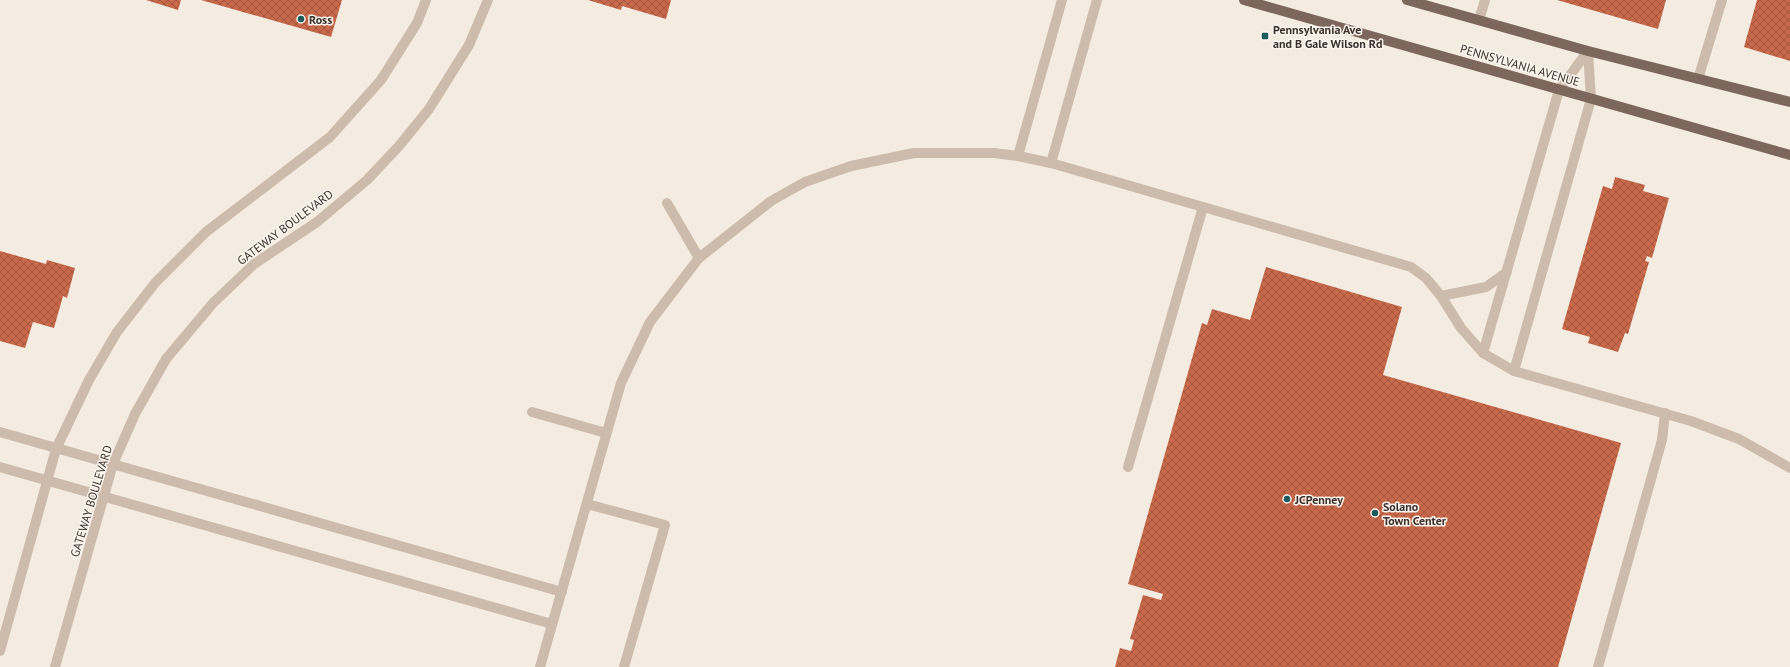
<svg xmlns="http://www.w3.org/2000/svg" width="1790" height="667" font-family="'PT Sans',sans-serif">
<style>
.building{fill:url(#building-cross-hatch)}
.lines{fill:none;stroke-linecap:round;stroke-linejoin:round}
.minor{stroke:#cdbbac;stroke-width:10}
.major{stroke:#7d675c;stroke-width:10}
.poi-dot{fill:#1f5a5e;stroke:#fbf5ee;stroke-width:1.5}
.labels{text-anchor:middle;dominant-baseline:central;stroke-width:3;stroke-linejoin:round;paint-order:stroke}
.poi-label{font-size:12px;font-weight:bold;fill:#3b302b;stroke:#fbf5ee;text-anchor:start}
.street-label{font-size:12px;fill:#3b302b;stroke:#fbf5ee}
</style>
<defs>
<pattern id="building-cross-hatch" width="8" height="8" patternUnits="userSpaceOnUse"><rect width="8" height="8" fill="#c8694b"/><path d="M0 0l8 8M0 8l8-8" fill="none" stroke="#a4573f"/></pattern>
</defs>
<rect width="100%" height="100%" fill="#f4ebe1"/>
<g class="building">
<polygon points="146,0 181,0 178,10"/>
<polygon points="201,0 342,0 331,37"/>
<polygon points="588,0 671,0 666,19 622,6 621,10"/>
<polygon points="1557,0 1666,0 1658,29"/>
<polygon points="1757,0 1790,0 1790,61 1744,47"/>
<polygon points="1615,177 1645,185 1643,191 1669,198 1652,258 1647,256 1645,261 1649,262 1628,334 1625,333 1618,352 1588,343 1590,337 1562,329 1603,186 1612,189"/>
<polygon points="0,251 46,264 47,260 75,268 67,298 63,296 54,328 33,322 25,348 0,341"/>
<polygon points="1266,267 1402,307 1383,375 1621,443 1558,667 1115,667 1120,648 1131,651 1134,640 1130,639 1143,595 1161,600 1163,594 1128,584 1202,323 1207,325 1212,309 1250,320"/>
</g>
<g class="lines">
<g class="minor">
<polyline points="1479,20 1485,0"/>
<polyline points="1698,79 1722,0"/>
<polyline points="1018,156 1062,0"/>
<polyline points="1051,163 1097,0"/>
<polyline points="667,203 699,258"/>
<polyline points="1441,296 1486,287 1507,272"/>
<polyline points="1483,353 1559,90 1588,51"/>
<polyline points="1514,371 1591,99 1588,51"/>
<polyline points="532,412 606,433"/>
<polyline points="0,432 562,592"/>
<polyline points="0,467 552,624"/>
<polyline points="1128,467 1203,207"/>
<polyline points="587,504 665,525 624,667"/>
<polyline points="0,651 56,449 89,380 117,332 155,283 206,232 330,137 381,80 417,23 426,0"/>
<polyline points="55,667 113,464 135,414 166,359 214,302 254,264 317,222 367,180 399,146 429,109 469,45 488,0"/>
<polyline points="540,667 621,383 650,322 699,258 771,201 805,182 851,166 914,153 994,153 1018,156 1051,163 1411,267 1426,278 1441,296 1461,328 1483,353 1514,371 1691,421 1739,439 1790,468"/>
<polyline points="1598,667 1662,440 1665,413"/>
</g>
<g class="major">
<polyline points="1244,0 1790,155"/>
<polyline points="1407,0 1588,51 1790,102"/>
</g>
</g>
<g class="poi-dot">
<circle cx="301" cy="19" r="4"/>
<rect x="1261" y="32" width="8" height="8" rx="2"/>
<circle cx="1287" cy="499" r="4"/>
<circle cx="1375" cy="513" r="4"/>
</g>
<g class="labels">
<g class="poi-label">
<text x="309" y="19">Ross</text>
<text x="1273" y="29">Pennsylvania Ave<tspan x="1273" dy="14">and B Gale Wilson Rd</tspan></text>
<text x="1295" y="499">JCPenney</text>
<text x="1383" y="506">Solano<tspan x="1383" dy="14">Town Center</tspan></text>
</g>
<g class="street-label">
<text transform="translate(1520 65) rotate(16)">PENNSYLVANIA AVENUE</text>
<text transform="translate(285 227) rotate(-37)">GATEWAY BOULEVARD</text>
<text transform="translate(91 501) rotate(-73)">GATEWAY BOULEVARD</text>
</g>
</g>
</svg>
